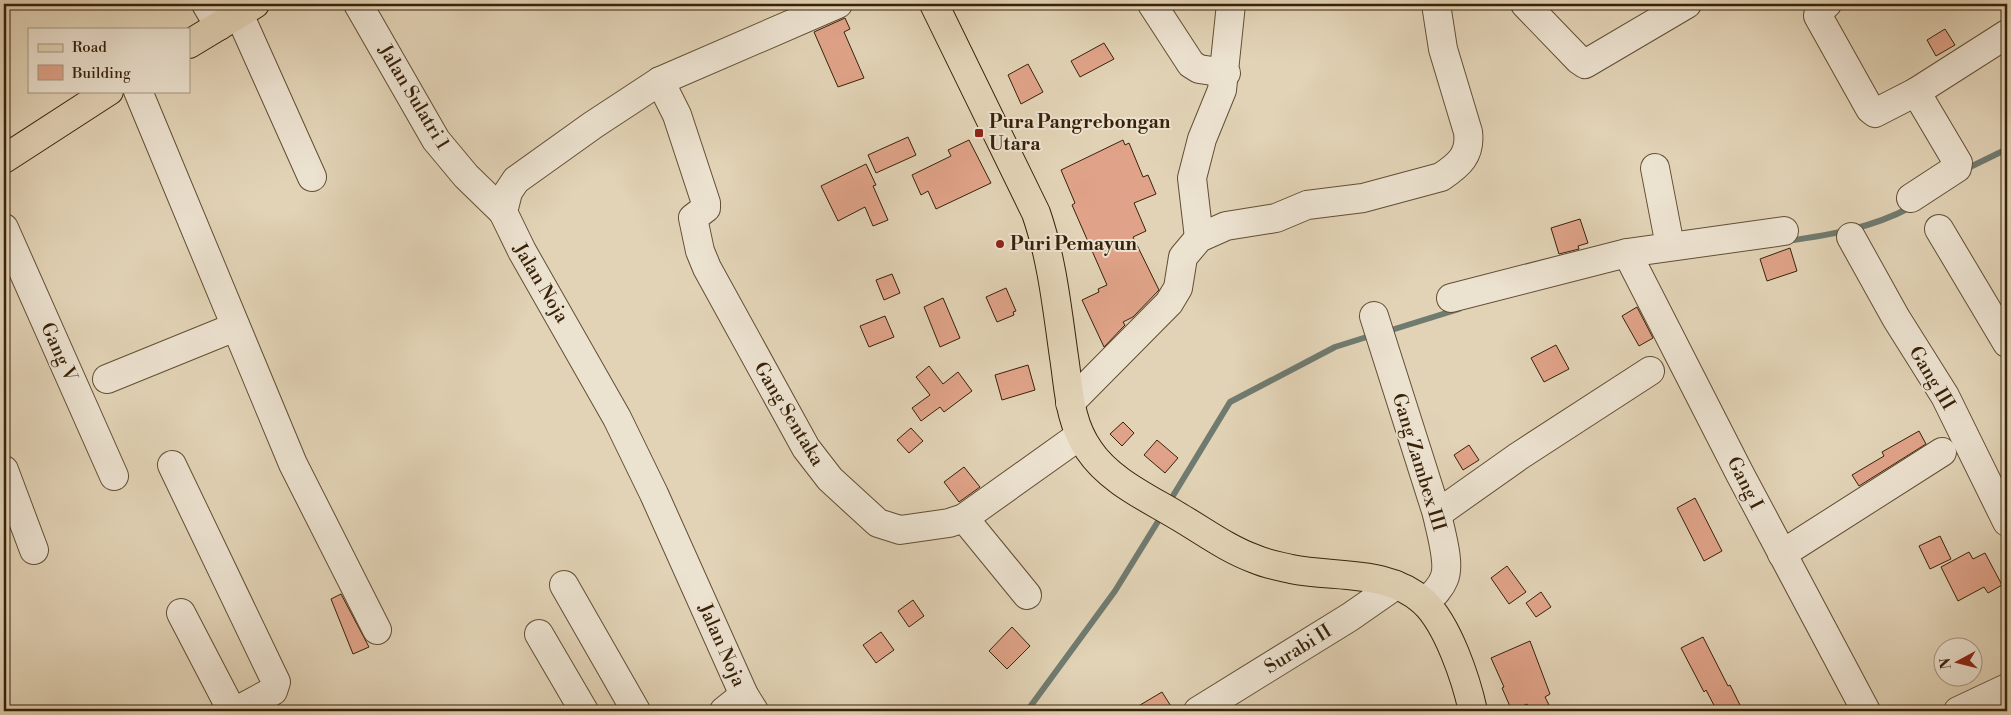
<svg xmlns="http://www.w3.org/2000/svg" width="2011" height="715" font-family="'Libre Bodoni',serif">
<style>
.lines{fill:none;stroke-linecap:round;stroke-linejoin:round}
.stream{stroke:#707b70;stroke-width:6}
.building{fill:#e0a389;stroke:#382209}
.minor-casing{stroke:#624e34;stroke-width:30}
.major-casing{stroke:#382209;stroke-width:30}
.minor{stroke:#ece2d0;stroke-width:28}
.major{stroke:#e2d3b6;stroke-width:28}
.poi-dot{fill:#8f2418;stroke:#ece2d0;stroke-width:2}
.labels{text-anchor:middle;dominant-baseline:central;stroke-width:4;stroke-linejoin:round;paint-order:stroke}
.street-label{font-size:19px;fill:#382209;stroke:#ece2d0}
.poi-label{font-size:19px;font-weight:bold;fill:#382209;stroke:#ece2d0;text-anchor:start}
</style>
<rect width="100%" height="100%" fill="#e2d3b6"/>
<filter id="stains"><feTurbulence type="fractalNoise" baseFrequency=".004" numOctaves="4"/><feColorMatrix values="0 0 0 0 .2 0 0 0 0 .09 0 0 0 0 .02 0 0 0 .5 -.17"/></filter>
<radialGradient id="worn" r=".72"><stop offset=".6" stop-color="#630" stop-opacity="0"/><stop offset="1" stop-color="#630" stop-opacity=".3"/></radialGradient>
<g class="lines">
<g class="stream">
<polyline points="1964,170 2007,149"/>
<path d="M1787,241c43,-6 85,-13 124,-34"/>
<polyline points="1385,332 1459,309"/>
<polyline points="1168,504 1230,402 1335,347 1373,335"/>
<polyline points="1027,711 1115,591 1162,515"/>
</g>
</g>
<g class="building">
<polygon points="845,18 850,29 844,32 864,78 838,87 814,32"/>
<polygon points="1945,29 1955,45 1936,56 1927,40"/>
<polygon points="1104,43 1114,59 1080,77 1071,61"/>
<polygon points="1028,64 1043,92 1021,104 1008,75"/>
<polygon points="908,137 916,155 876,173 868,155"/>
<polygon points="969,140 991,183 936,209 928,191 921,195 912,175 951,156 948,150"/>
<polygon points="1123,140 1125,145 1129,143 1143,177 1148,175 1156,194 1134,203 1146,231 1133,237 1159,290 1133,317 1123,322 1125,325 1104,347 1082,300 1099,292 1098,289 1107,285 1072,205 1075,203 1061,170"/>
<polygon points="866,164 876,185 873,186 888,220 873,226 865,207 838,221 821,186"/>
<polygon points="1580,219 1588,243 1578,246 1579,249 1559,254 1551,228"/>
<polygon points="1790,248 1797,271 1767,281 1760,259"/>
<polygon points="892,274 900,293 884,300 876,280"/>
<polygon points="1006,288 1016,311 1013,312 1014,315 997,322 986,297"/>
<polygon points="943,298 960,338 940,347 924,307"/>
<polygon points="1637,307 1653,338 1639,346 1622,316"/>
<polygon points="885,316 894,337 869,347 860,326"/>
<polygon points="1556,345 1569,369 1544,382 1531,358"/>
<polygon points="1028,365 1035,390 1002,400 995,375"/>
<polygon points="929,366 943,384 958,372 972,391 944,412 940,407 921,421 912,408 930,395 916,377"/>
<polygon points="1123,422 1134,433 1122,446 1110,434"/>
<polygon points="911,428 923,441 909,453 897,440"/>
<polygon points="1919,431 1926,444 1859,486 1852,475 1884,456 1882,452"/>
<polygon points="1157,440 1178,458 1165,473 1144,455"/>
<polygon points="1469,445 1479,460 1463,470 1454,455"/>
<polygon points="964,467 980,487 959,502 944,482"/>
<polygon points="1695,498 1722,551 1704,561 1677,508"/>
<polygon points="1940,536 1951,559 1930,569 1919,546"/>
<polygon points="1969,552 1973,559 1985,553 2002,585 1988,593 1984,587 1958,601 1941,567"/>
<polygon points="1507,566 1526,592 1509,604 1491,578"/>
<polygon points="1541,592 1551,607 1536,617 1526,603"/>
<polygon points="341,594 369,647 353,654 331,599"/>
<polygon points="913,600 924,616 909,627 898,611"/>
<polygon points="1012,627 1030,646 1007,669 989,651"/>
<polygon points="881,632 894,650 876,663 863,645"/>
<polygon points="1703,637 1728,686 1730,685 1740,705 1728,711 1717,711 1706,690 1704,692 1681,648"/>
<polygon points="1530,641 1550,694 1545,697 1552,711 1531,711 1527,704 1512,711 1502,688 1504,687 1491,658"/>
<polygon points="1162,692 1174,711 1130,711"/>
</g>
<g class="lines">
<g class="minor-casing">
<g id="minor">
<polyline points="206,4 219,26"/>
<polyline points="358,4 436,140 466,176 503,212"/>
<polyline points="1152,4 1191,64 1199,69 1226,73"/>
<polyline points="1525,4 1579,60 1585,64 1687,4"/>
<polyline points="1827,4 1819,10 1818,16 1870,109 1875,113 1916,92 2007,34"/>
<polyline points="239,14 312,177"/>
<polyline points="660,81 677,115 706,203 706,208 693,218 700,251 707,268 806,448 830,479 878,523 900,530 949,523 964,518 1079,436"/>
<polyline points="138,91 293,464 377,630"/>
<polyline points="1655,168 1670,246"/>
<polyline points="1911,198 1957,168 1958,163 1916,92"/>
<polyline points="4,228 114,476"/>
<polyline points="1939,229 2007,343"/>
<polyline points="1851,237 1896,318 1945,396 2007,522"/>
<polyline points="1199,238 1192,178 1202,139 1222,90 1231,4"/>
<polyline points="1627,253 1740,474 1866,711"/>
<polyline points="1451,298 1627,253 1784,231"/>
<path d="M1374,316l63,198c3,16 14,50 7,65 -4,10 -12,17 -19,24"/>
<polyline points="107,379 235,327"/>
<path d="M1070,403l99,-100 9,-15 5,-31 16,-19 27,-12 50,-8 31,-13 56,-7 78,-21c18,-12 30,-22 27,-45l-25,-83 -7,-45"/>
<polyline points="172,465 276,682 273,691 236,711"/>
<polyline points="4,470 34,550"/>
<polyline points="1437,514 1519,456 1650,371"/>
<polyline points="964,518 1027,595"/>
<polyline points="1782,554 1942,452"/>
<polyline points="564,585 636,711"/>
<polyline points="181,613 232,711"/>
<polyline points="539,634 584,711"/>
<polyline points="724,711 744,695"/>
<polyline points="754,711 744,695 654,494 617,418 522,251 503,212 508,192 516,180 593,125 660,81 838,4"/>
<polyline points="1198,711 1350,617 1396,585"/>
<polyline points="1958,711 2007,688"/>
</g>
</g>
<g class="major-casing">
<g id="major">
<path d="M934,4l102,209c16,46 21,95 28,144 5,32 5,65 25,93 20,30 57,47 87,65 26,15 51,34 79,44 11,5 24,7 36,10 44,9 97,0 133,33 24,23 42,77 49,109"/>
<polyline points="189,44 255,4"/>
<polyline points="4,159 109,91"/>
</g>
</g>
<use href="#minor" class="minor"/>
<use href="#major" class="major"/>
</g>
<g class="poi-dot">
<rect x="974" y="128" width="10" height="10" rx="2.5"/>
<circle cx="1000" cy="244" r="5"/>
</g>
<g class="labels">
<g class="street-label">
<text transform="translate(414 97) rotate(59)">Jalan Sulatri 1</text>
<text transform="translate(541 283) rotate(59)">Jalan Noja</text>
<text transform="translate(59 352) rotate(66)">Gang V</text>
<text transform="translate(1932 378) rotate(59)">Gang III</text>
<text transform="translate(789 414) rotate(59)">Gang Sentaka</text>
<text transform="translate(1419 462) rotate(73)">Gang Zambex III</text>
<text transform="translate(1745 483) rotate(63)">Gang I</text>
<text transform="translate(722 645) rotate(66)">Jalan Noja</text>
<text transform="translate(1298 649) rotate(-32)">Surabi II</text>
</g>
<g class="poi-label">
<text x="989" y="122">Pura Pangrebongan<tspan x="989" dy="22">Utara</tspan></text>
<text x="1010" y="244">Puri Pemayun</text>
</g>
</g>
<rect width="2011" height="715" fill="none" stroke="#e2d3b6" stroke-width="20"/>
<rect x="5" y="5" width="2001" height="705" fill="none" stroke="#382209" stroke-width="2.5"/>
<rect x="10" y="10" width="1991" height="695" fill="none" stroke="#382209"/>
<rect x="28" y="28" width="162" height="65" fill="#ece2d0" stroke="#a49580"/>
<rect x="38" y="44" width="25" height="8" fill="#e2d3b6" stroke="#a49580"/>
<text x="72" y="52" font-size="15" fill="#382209">Road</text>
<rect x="38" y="65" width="25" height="15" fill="#e0a389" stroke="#a49580"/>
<text x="72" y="78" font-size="15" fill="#382209">Building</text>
<g transform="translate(1958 662) rotate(263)"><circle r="24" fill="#ece2d0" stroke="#a49580"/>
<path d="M0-4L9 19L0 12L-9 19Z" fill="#8f2418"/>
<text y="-8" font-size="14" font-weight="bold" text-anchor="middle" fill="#382209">N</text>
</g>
<rect width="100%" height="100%" filter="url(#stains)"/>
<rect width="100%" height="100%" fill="url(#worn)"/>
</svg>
